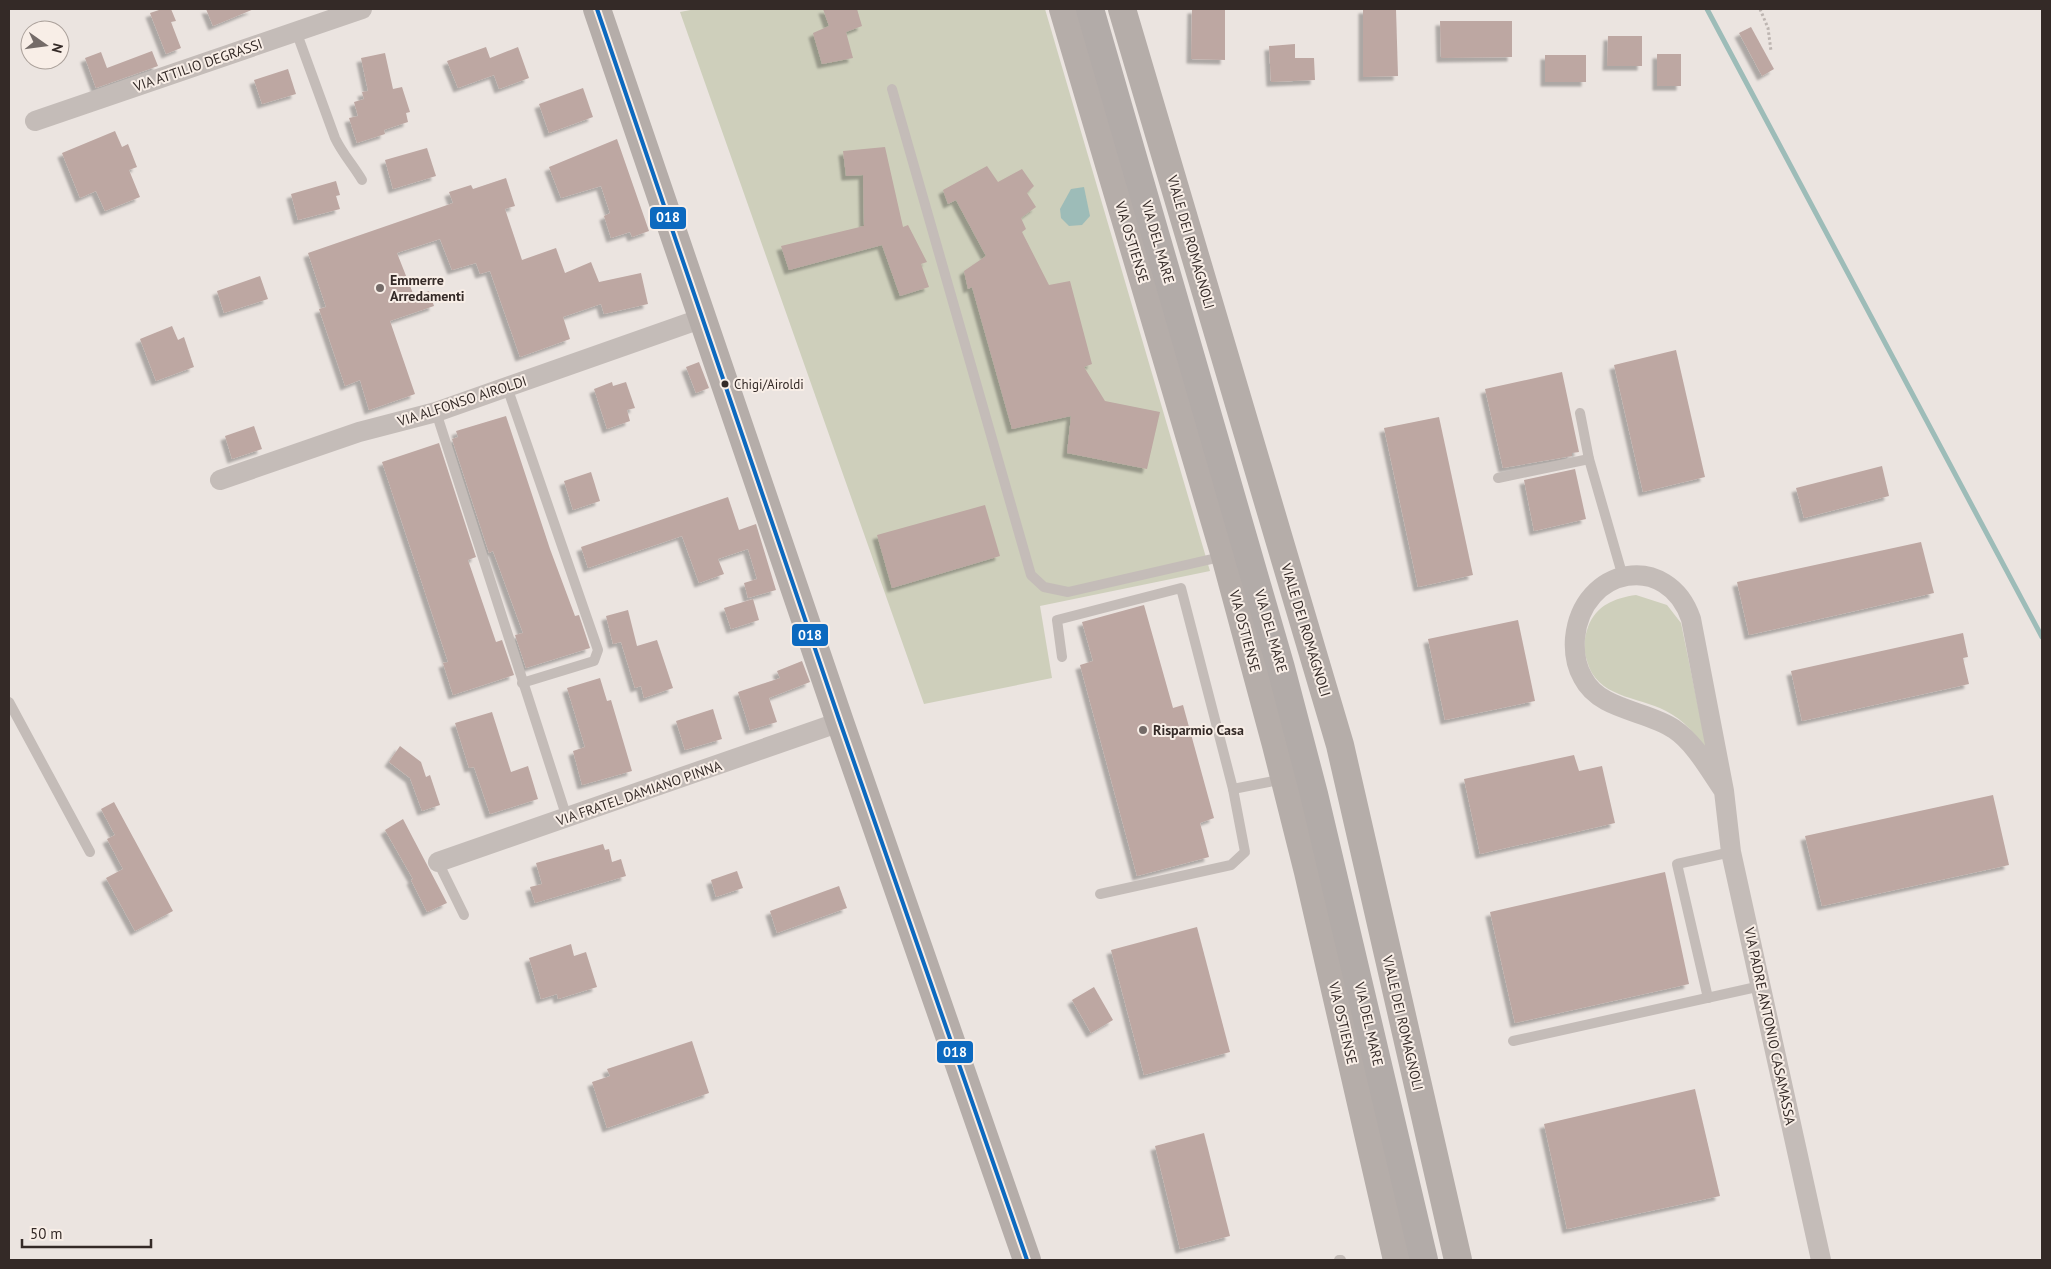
<svg xmlns="http://www.w3.org/2000/svg" width="2051" height="1269" font-family="'PT Sans',sans-serif">
<style>
.green{fill:#cecfbb}
.water{fill:#9dbcb8}
.lines{fill:none;stroke-linecap:round;stroke-linejoin:round}
.stream{stroke:#9dbcb8;stroke-width:5}
.building{fill:#bda7a2;filter:url(#shadow)}
.path{stroke:#bdb5b1;stroke-width:3;stroke-dasharray:2.5 2.5;stroke-linecap:butt}
.lane{stroke:#c4bcb8;stroke-width:10}
.street{stroke:#c4bcb8;stroke-width:20}
.secondary{stroke:#b5ada9;stroke-width:28}
.primary{stroke:#b2aba8;stroke-width:28}
.bus-1-casing{stroke:#f8eee7;stroke-width:8}
.bus-1{stroke:#0c69bf;stroke-width:4}
.poi-dot{fill:#746b68;stroke:#f8eee7;stroke-width:2}
.bus-dot{fill:#342a27;stroke:#f8eee7;stroke-width:2}
.labels{text-anchor:middle;dominant-baseline:central;stroke-width:4;stroke-linejoin:round;paint-order:stroke}
.bus-label{font-size:13px;fill:#342a27;stroke:#f8eee7;text-anchor:start}
.street-label{font-size:14px;fill:#342a27;stroke:#f8eee7}
.poi-label{font-size:14px;font-weight:bold;fill:#342a27;stroke:#f8eee7;text-anchor:start}
.line-badge{stroke:#f8eee7;stroke-width:2}
.badge-label{font-size:14px;text-anchor:middle;font-weight:bold;fill:#fff}
</style>
<defs>
<filter id="shadow"><feDropShadow dx="-4.5" dy="4.5" stdDeviation="1" flood-color="#0004"/></filter>
</defs>
<rect width="100%" height="100%" fill="#ebe4e0"/>
<g class="green">
<polygon points="696,9 1045,9 1210,571 1040,606 1052,678 924,704 680,12"/>
<path d="M1636,595l31,10 14,18 26,127c-11,-15 -23,-30 -41,-39 -29,-15 -69,-13 -79,-50 -4,-12 -3,-23 1,-34 8,-22 27,-29 48,-32z"/>
</g>
<polygon class="water" points="1084,187 1090,216 1082,225 1069,226 1061,218 1060,209 1071,189"/>
<g class="lines">
<polyline class="stream" points="1707,9 2042,637"/>
</g>
<g class="building">
<polygon points="162,9 171,9 176,21 171,22 181,48 166,54 150,13"/>
<polygon points="206,9 254,9 213,26"/>
<polygon points="823,9 857,9 862,26 846,32 853,58 822,64 813,33 829,26"/>
<polygon points="1192,9 1225,9 1225,60 1191,59"/>
<polygon points="1363,9 1396,9 1398,76 1363,77"/>
<polygon points="1440,21 1512,21 1512,57 1441,58"/>
<polygon points="1751,27 1774,69 1762,76 1739,33"/>
<polygon points="1608,36 1642,36 1642,66 1607,66"/>
<polygon points="1295,44 1295,58 1314,58 1315,80 1271,82 1269,46"/>
<polygon points="486,47 490,58 518,47 529,78 499,89 494,75 458,88 447,61"/>
<polygon points="152,51 158,66 96,88 85,58 101,52 107,68"/>
<polygon points="385,53 393,89 402,87 410,112 406,113 408,122 384,130 385,134 357,143 349,118 358,116 354,102 364,99 362,92 368,91 361,58"/>
<rect x="1657" y="54" width="24" height="32"/>
<rect x="1545" y="55" width="41" height="27"/>
<polygon points="288,69 296,94 262,104 254,80"/>
<polygon points="583,88 593,117 549,133 539,104"/>
<polygon points="115,131 122,147 128,144 137,167 129,170 140,197 105,211 96,191 80,198 62,153"/>
<polygon points="617,139 649,231 632,237 630,232 611,238 604,216 610,213 601,186 561,198 549,167"/>
<polygon points="885,147 903,227 908,225 927,262 921,264 929,287 900,296 882,245 789,270 781,246 864,226 863,175 846,176 843,151"/>
<polygon points="427,148 436,176 393,189 385,160"/>
<polygon points="987,166 998,182 1022,169 1034,186 1027,193 1036,207 1021,218 1026,229 1022,232 1049,285 1070,281 1092,364 1084,367 1105,401 1160,412 1147,469 1067,453 1071,416 1012,429 972,287 968,289 964,271 986,256 956,200 948,204 943,190"/>
<polygon points="506,178 515,206 505,209 522,260 556,248 565,273 591,262 599,282 641,273 648,304 604,314 601,304 563,317 570,339 520,357 490,271 480,274 476,263 452,270 440,239 397,253 414,296 429,291 434,306 390,321 415,394 369,410 360,380 345,386 319,309 326,307 308,253 453,203 449,192 471,185 473,189"/>
<polygon points="336,181 340,195 336,196 340,209 298,220 291,194"/>
<polygon points="260,276 268,299 224,313 217,291"/>
<polygon points="172,326 178,340 184,337 194,367 156,381 140,339"/>
<polygon points="1676,350 1705,477 1643,492 1614,365"/>
<polygon points="699,362 709,388 696,393 686,367"/>
<polygon points="1562,372 1579,452 1572,453 1572,456 1503,468 1485,389"/>
<polygon points="612,382 613,386 626,382 635,408 627,410 630,421 607,429 594,389"/>
<polygon points="506,416 550,549 575,616 579,615 590,648 526,668 515,635 523,633 493,551 489,553 452,439 458,437 456,431"/>
<polygon points="1439,417 1473,575 1418,587 1384,428"/>
<polygon points="254,426 262,449 232,459 225,436"/>
<polygon points="439,443 476,557 468,560 496,642 502,640 514,675 453,695 443,663 448,662 382,462"/>
<polygon points="1882,466 1889,496 1804,518 1796,488"/>
<polygon points="1575,469 1586,519 1534,531 1524,480"/>
<polygon points="591,472 600,501 573,510 564,481"/>
<polygon points="728,497 739,530 756,524 776,590 748,598 744,583 757,579 748,549 718,559 724,574 699,583 682,536 588,568 581,547"/>
<polygon points="985,505 1000,556 892,588 877,535"/>
<polygon points="1921,542 1934,593 1749,635 1737,582"/>
<polygon points="753,599 759,620 731,629 724,608"/>
<polygon points="1144,605 1173,708 1183,705 1214,818 1200,823 1209,857 1137,876 1080,665 1093,661 1082,622"/>
<polygon points="628,610 637,646 657,640 673,688 644,698 641,686 635,688 621,642 613,644 606,616"/>
<polygon points="1518,620 1535,701 1445,720 1428,639"/>
<polygon points="1963,633 1968,657 1963,658 1969,684 1802,721 1791,671"/>
<polygon points="802,661 810,682 769,698 777,722 750,730 738,692 780,678 777,671"/>
<polygon points="600,678 607,701 611,700 632,771 582,785 573,751 585,747 567,688"/>
<polygon points="713,709 722,739 685,750 676,721"/>
<polygon points="492,712 511,772 528,766 538,799 490,814 474,767 469,768 455,723"/>
<polygon points="400,746 421,762 426,777 430,775 440,805 422,811 410,778 389,762"/>
<polygon points="1574,755 1579,771 1602,766 1615,823 1480,854 1464,779"/>
<polygon points="1993,795 2009,865 1822,906 1805,836"/>
<polygon points="114,802 173,911 135,931 106,878 123,869 107,839 115,835 101,809"/>
<polygon points="403,819 447,903 427,912 411,880 413,879 385,830"/>
<polygon points="603,844 605,850 609,849 612,862 621,859 626,876 535,903 530,887 542,884 536,863"/>
<polygon points="737,871 743,888 716,897 711,880"/>
<polygon points="1665,872 1689,984 1515,1023 1490,912"/>
<polygon points="839,886 847,908 777,933 770,911"/>
<polygon points="1197,927 1230,1052 1144,1075 1111,950"/>
<polygon points="571,944 574,956 586,952 597,987 558,999 557,994 541,999 529,958"/>
<polygon points="1094,987 1113,1020 1091,1033 1072,1000"/>
<polygon points="692,1041 709,1093 607,1128 592,1082 610,1076 607,1069"/>
<polygon points="1695,1089 1720,1196 1567,1229 1544,1124"/>
<polygon points="1204,1133 1230,1236 1180,1249 1155,1146"/>
</g>
<g class="lines">
<polyline class="path" points="1760,9 1768,28 1771,51"/>
<g class="lane">
<path d="M296,31l39,107c7,15 18,27 27,42"/>
<polyline points="892,89 1031,575 1044,587 1068,592 1225,556"/>
<polyline points="507,387 598,650 594,661 522,683"/>
<polyline points="436,412 567,818"/>
<polyline points="1580,413 1589,459 1623,577"/>
<polyline points="1498,478 1589,459"/>
<polyline points="1062,657 1057,620 1181,588 1233,789 1284,779"/>
<polyline points="9,702 90,852"/>
<polyline points="438,862 464,915"/>
<polyline points="1100,894 1231,865 1245,852 1233,789"/>
<polyline points="1708,998 1677,864 1731,852"/>
<polyline points="1513,1041 1761,986"/>
<polyline points="1339,1260 1341,1260"/>
</g>
<g class="street">
<polyline points="35,121 362,9"/>
<polyline points="220,480 359,432 436,412 703,318"/>
<path d="M1724,791c-14,-20 -29,-48 -50,-62 -27,-19 -74,-18 -91,-51 -7,-12 -9,-27 -8,-40 7,-72 93,-87 116,-19l33,172 7,61 90,408"/>
<polyline points="438,862 840,722"/>
</g>
<g class="secondary">
<polyline points="597,9 840,722 1027,1260"/>
<polyline points="1063,9 1225,556 1276,745 1308,872 1397,1260"/>
<polyline points="1122,9 1340,745 1458,1260"/>
</g>
<polyline class="primary" points="1090,9 1281,668 1314,794 1424,1260"/>
<g class="bus-1-casing">
<polyline id="bus-1" points="597,9 840,722 1027,1260"/>
</g>
<use href="#bus-1" class="bus-1"/>
</g>
<g class="poi-dot">
<circle cx="380" cy="288" r="5"/>
<circle cx="1143" cy="730" r="5"/>
</g>
<circle class="bus-dot" cx="725" cy="384" r="4.5"/>
<g class="labels">
<g class="bus-label">
<text x="734" y="384">Chigi/Airoldi</text>
</g>
<g class="street-label">
<text transform="translate(198 65) rotate(-19)">VIA ATTILIO DEGRASSI</text>
<text transform="translate(1132 242) rotate(73)">VIA OSTIENSE</text>
<text transform="translate(1158 242) rotate(74)">VIA DEL MARE</text>
<text transform="translate(1191 242) rotate(74)">VIALE DEI ROMAGNOLI</text>
<text transform="translate(462 401) rotate(-18)">VIA ALFONSO AIROLDI</text>
<text transform="translate(1306 630) rotate(73)">VIALE DEI ROMAGNOLI</text>
<text transform="translate(1245 631) rotate(75)">VIA OSTIENSE</text>
<text transform="translate(1271 631) rotate(74)">VIA DEL MARE</text>
<text transform="translate(639 793) rotate(-19)">VIA FRATEL DAMIANO PINNA</text>
<text transform="translate(1343 1023) rotate(77)">VIA OSTIENSE</text>
<text transform="translate(1403 1023) rotate(77)">VIALE DEI ROMAGNOLI</text>
<text transform="translate(1369 1024) rotate(77)">VIA DEL MARE</text>
<text transform="translate(1770 1026) rotate(78)">VIA PADRE ANTONIO CASAMASSA</text>
</g>
<g class="poi-label">
<text x="390" y="280">Emmerre<tspan x="390" dy="16">Arredamenti</tspan></text>
<text x="1153" y="730">Risparmio Casa</text>
</g>
</g>
<g class="line-badge">
<rect x="649" y="206" width="38" height="24" rx="5" fill="#0c69bf"/>
<rect x="791" y="623" width="38" height="24" rx="5" fill="#0c69bf"/>
<rect x="936" y="1040" width="38" height="24" rx="5" fill="#0c69bf"/>
</g>
<g class="badge-label">
<text x="668" y="222">018</text>
<text x="810" y="640">018</text>
<text x="955" y="1057">018</text>
</g>
<rect width="2051" height="1269" fill="none" stroke="#342a27" stroke-width="20"/>
<g transform="translate(45 45) rotate(104)"><circle r="24" fill="#f8eee7" stroke="#aaa09a"/>
<path d="M0-4L9 19L0 12L-9 19Z" fill="#746b68"/>
<text y="-8" font-size="14" font-weight="bold" text-anchor="middle" fill="#342a27">N</text>
</g>
<path d="M22 1239v8h129v-8" fill="none" stroke="#342a27" stroke-width="2.5"/>
<text x="30" y="1239" font-size="15" fill="#342a27" stroke="#f8eee7" stroke-width="4" paint-order="stroke">50 m</text>
</svg>
